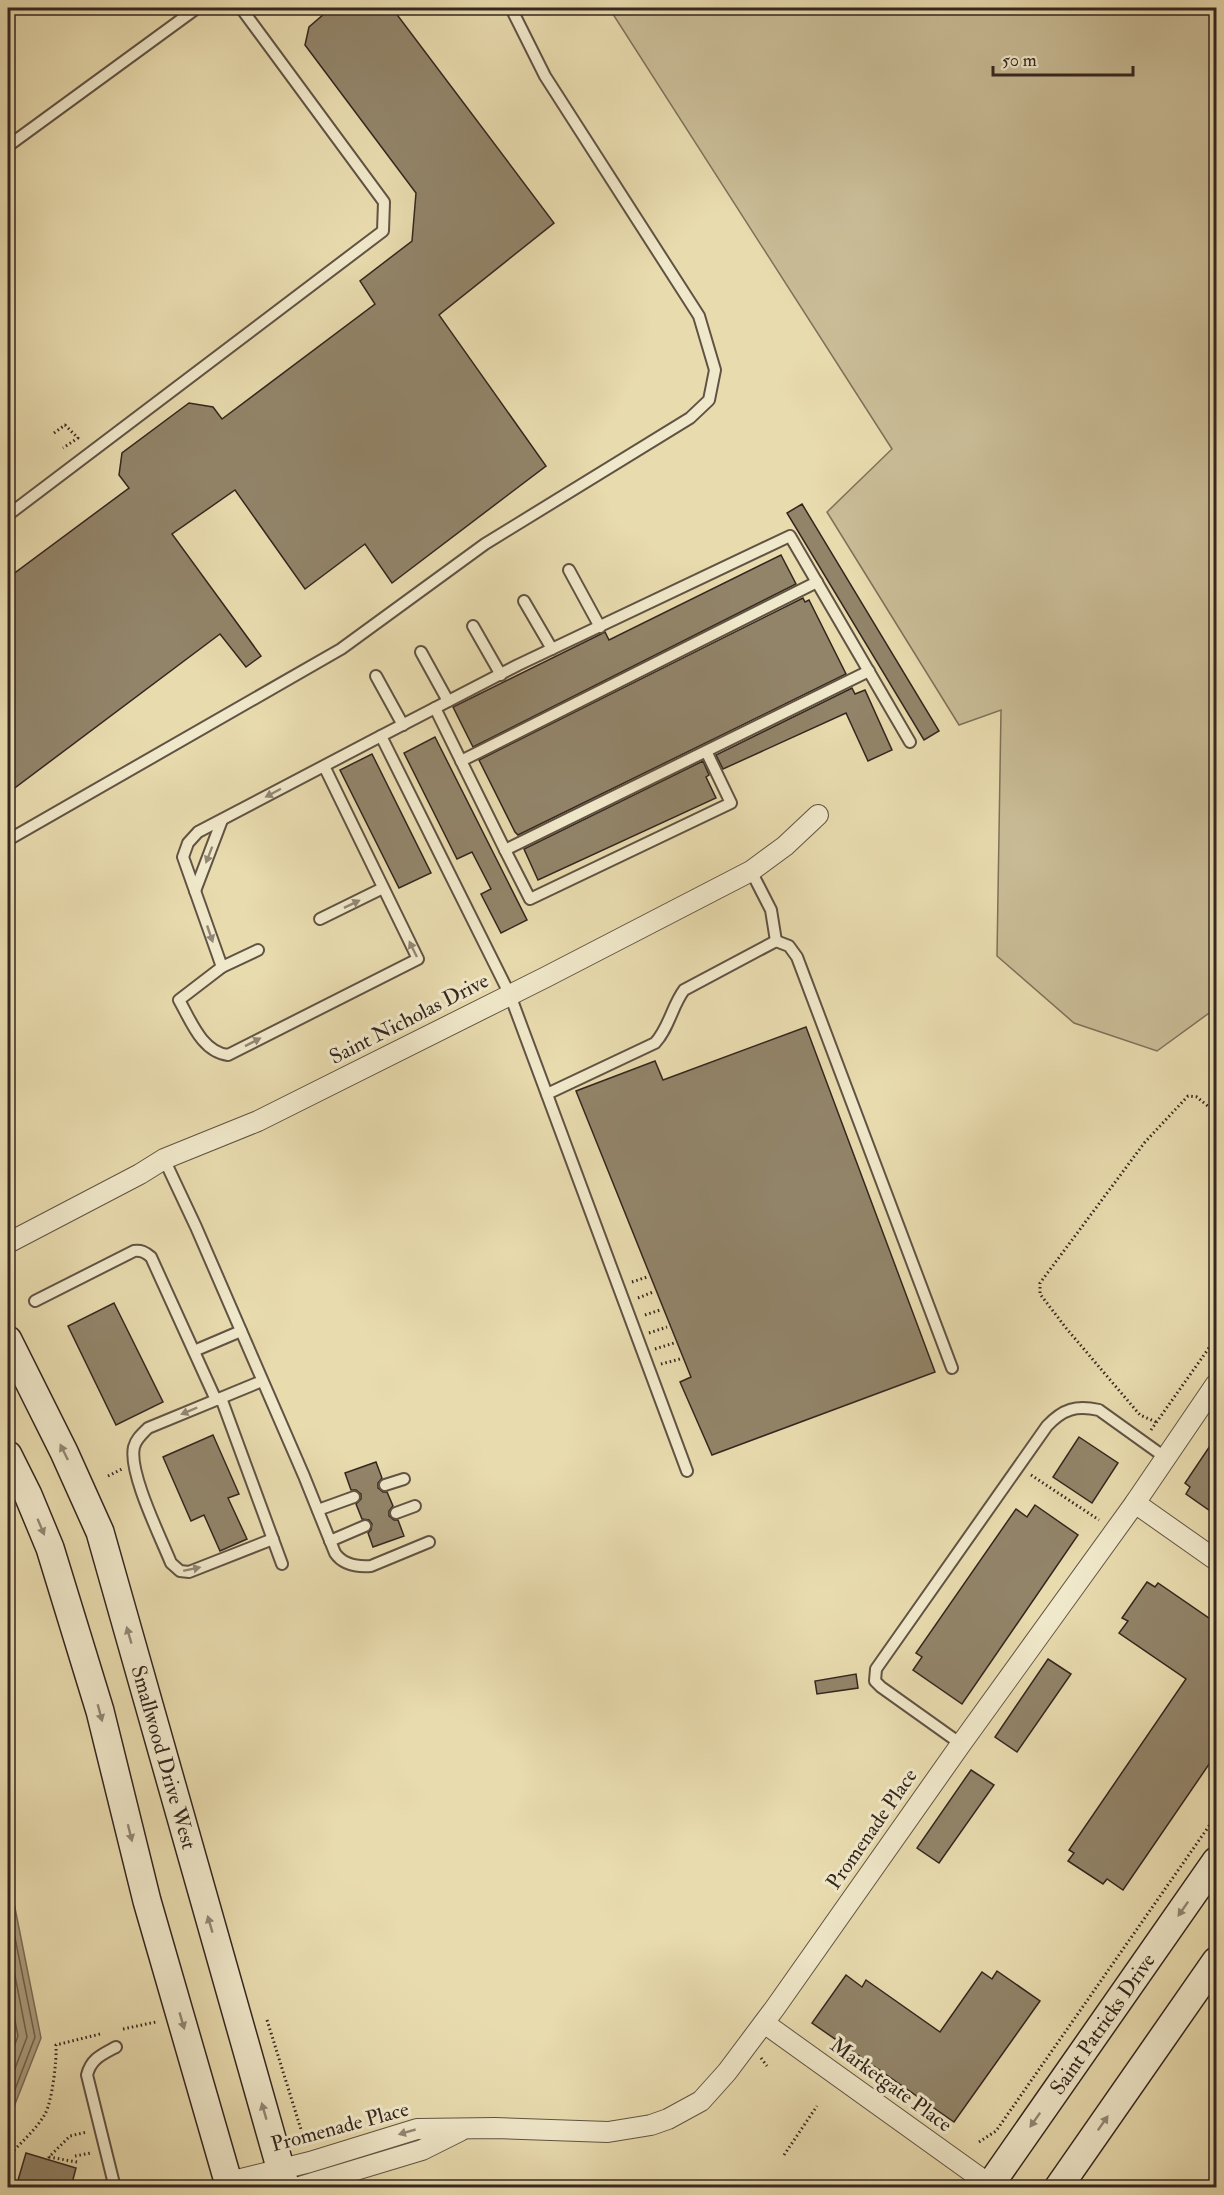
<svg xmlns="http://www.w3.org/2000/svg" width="1224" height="2195" font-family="'IM FELL Double Pica',serif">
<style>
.green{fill:#c9bc96;stroke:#7e715a;stroke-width:1.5}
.water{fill:#ab9d7d;stroke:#7b6d57;stroke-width:1.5}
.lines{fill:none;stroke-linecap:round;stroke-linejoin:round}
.shore{stroke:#70624e;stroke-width:1.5}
.building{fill:#928469;stroke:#34261f;stroke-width:1.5}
.service-casing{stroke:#615343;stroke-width:14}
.minor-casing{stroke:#615343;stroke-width:22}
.secondary-casing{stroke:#34261f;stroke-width:30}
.path{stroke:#34261f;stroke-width:3;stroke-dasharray:1.5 3;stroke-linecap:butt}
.service{stroke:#f0e8ca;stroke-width:10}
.minor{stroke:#f0e8ca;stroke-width:20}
.secondary{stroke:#f0e8ca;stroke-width:27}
.oneway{fill:#928774}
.labels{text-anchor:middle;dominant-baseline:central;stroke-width:6;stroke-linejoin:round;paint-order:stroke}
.street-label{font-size:21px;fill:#34261f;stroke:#f0e8ca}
</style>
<rect width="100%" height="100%" fill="#e8dbae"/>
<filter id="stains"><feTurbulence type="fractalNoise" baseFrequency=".00333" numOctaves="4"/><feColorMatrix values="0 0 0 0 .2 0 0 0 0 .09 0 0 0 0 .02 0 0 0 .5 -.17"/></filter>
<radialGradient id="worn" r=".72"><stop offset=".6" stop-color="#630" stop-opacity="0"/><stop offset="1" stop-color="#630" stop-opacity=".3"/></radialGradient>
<polygon class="green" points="609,8 1216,8 1216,1008 1157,1051 1074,1023 997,956 1001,710 959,725 827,512 892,449"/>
<polygon class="water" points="8,1873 41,2038 8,2122"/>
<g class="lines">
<g class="shore">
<polyline points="8,1903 35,2037 8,2108"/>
<polyline points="8,1940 27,2037 8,2087"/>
<polyline points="8,1985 18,2036 8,2063"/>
</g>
</g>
<g class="building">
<polygon points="331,8 392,8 554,223 439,315 546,466 392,583 365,544 305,589 235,490 172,534 261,656 246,667 220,634 8,793 8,578 129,488 119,475 122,453 189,403 213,407 222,419 375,304 360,281 412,241 416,193 305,45 309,27"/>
<polygon points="802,504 939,731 924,740 787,513"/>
<polygon points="781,555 796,584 473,747 453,707 605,632 609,640"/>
<polygon points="803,598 805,602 809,600 846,674 518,835 515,832 479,760"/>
<polygon points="852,688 855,694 865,690 892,750 868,761 846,713 723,769 716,755"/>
<polygon points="435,737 527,920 501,933 481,894 491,889 472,852 457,859 404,753"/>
<polygon points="372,754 431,873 399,888 340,770"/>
<polygon points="703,761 709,775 706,777 716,798 538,880 524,849"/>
<polygon points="806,1027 935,1372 712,1455 680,1382 691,1377 576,1091 655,1061 663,1080"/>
<polygon points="114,1303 163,1402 116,1425 68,1326"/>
<polygon points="213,1435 239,1494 228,1498 247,1539 220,1551 204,1515 191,1521 163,1457"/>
<polygon points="1079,1437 1118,1463 1092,1503 1053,1477"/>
<polygon points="1216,1437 1216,1515 1186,1494 1190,1487 1185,1483"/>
<polygon points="376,1462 382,1478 378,1483 378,1488 383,1492 387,1492 393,1506 389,1511 389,1516 394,1520 398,1520 404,1536 373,1547 368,1533 371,1530 372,1524 369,1520 362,1519 356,1504 361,1499 361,1494 356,1490 351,1490 345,1473"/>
<polygon points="1035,1505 1078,1535 962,1704 913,1670 922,1657 916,1653 1016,1509 1027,1517"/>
<polygon points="1147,1582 1155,1587 1158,1583 1216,1623 1216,1754 1123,1890 1107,1879 1103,1884 1068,1861 1074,1853 1069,1850 1186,1679 1119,1633 1128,1621 1122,1618"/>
<polygon points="1048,1659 1071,1674 1017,1752 995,1737"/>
<polygon points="856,1674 858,1688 817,1694 815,1681"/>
<polygon points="971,1770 994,1785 939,1863 917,1848"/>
<polygon points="997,1971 1040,2001 954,2122 812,2023 846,1975 862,1987 866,1980 940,2032 982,1972 992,1979"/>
<polygon points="26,2153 76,2168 71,2187 16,2187"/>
</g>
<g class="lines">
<g class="service-casing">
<g id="service">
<polyline points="8,146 197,8"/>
<polyline points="8,515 383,231 384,202 241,8"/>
<polyline points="569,570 600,627"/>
<polyline points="524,601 552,649"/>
<polyline points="473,626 501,675"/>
<polyline points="421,652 448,701"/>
<polyline points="376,676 403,725"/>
<polyline points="435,708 505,850"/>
<polyline points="706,751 731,803 530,899 505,850 869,671"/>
<polyline points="461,761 817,582"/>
<path d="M324,766l94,193 -190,96c-26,-3 -37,-34 -49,-55l43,-33 -39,-110 5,-14 10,-11 183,-96"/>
<polyline points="8,840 341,649 485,544 690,418 709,400 715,370 699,316 545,76 511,8"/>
<polyline points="751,871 771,910 776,941"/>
<polyline points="195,891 222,820"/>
<polyline points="320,919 383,888"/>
<polyline points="222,967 258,950"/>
<path d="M547,1094l108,-51c14,-15 17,-37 29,-53l92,-49 13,5 8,11 155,411"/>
<path d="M164,1159l32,68 108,249 31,77c8,12 22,14 36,13l58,-24"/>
<path d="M35,1301l99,-50c7,-1 11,1 17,6l65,143"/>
<polyline points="194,1351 241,1331"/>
<path d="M262,1381l-114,47c-6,6 -12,11 -14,19 -6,25 27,91 37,116l9,8 9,1 84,-33"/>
<polyline points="221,1398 282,1564"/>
<polyline points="687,1471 510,995 381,736 518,665 790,536 910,742"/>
<polyline points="385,1485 404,1479"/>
<polyline points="318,1510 354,1497"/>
<polyline points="396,1513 415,1506"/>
<polyline points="330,1541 365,1526"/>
<path d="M961,1744l-80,-57 -6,-6 1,-12 171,-243c16,-17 29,-21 52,-16l67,48"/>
<path d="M115,2188l-28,-113c4,-16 14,-20 29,-28"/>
</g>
</g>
<g class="minor-casing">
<g id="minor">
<polyline points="8,1243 140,1174 164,1159 258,1121 546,977 751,871 785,846 818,815"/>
<polyline points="1135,1503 1216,1560"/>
<polyline points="764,2023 990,2185"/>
<polyline points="229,2182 310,2162 417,2129 495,2128 608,2132 651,2125 668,2119 701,2101 727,2072 775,2008 961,1744 1135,1503 1216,1384"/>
<polyline points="296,2188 422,2150 460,2131"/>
</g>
</g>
<g class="secondary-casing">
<g id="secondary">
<path id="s1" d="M8,1340l56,112 36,80 186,656"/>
<polyline points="8,1455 28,1495 50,1548 100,1711 147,1901 230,2188"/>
<path id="s2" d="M988,2188l228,-327"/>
<polyline points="1058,2188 1216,1961"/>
</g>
</g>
<g class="path">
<polyline points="54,433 65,425 78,438 63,448"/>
<polyline points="632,1282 647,1277"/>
<polyline points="638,1298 653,1292"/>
<polyline points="645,1315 660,1310"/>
<polyline points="649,1333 667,1327"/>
<polyline points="655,1349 674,1343"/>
<polyline points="661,1364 680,1359"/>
<polyline points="1156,1422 1140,1415 1066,1328 1040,1294 1040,1283 1145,1142 1188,1096 1197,1097 1216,1113"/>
<polyline points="1151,1430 1216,1338"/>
<polyline points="1031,1475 1099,1520"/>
<polyline points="108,1476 122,1469"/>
<polyline points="267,2020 303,2136 296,2139"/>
<polyline points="123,2029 156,2022"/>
<polyline points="761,2058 767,2066"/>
<polyline points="979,2142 996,2131 1216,1816"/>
<polyline points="784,2155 817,2106"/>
<polyline points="75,2156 91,2153"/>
<path d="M8,2157c12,-14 28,-27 37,-43 7,-12 12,-54 11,-69l44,-11"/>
<polyline points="77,2162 49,2157 70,2136 87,2132"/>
</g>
<use href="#service" class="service"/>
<use href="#minor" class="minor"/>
<use href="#secondary" class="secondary"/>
</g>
<defs><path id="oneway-solid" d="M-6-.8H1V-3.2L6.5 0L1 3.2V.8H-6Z" transform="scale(1.5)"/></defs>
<g class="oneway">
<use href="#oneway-solid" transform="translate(273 793) rotate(152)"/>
<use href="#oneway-solid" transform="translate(209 855) rotate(111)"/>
<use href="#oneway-solid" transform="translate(352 904) rotate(-26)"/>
<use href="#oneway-solid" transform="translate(210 934) rotate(71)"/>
<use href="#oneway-solid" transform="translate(413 949) rotate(-116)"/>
<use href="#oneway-solid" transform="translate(253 1042) rotate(-27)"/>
<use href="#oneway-solid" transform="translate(189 1411) rotate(157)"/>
<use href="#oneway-solid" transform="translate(64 1452) rotate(-116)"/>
<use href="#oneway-solid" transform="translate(41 1527) rotate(67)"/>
<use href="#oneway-solid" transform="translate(192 1569) rotate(-12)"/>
<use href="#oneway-solid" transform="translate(129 1635) rotate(-106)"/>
<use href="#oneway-solid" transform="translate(100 1713) rotate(75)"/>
<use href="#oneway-solid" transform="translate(130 1833) rotate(76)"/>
<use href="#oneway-solid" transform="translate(1183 1909) rotate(125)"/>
<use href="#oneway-solid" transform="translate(210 1924) rotate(-106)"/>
<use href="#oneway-solid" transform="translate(182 2021) rotate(74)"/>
<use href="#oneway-solid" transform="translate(264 2111) rotate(-106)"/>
<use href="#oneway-solid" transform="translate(1035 2120) rotate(125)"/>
<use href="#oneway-solid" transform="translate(1103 2123) rotate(-55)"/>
<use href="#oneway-solid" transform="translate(407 2132) rotate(164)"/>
</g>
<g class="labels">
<g class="street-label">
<text transform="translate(409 1019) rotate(-27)">Saint Nicholas Drive</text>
<text stroke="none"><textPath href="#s1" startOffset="447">Smallwood Drive West</textPath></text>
<text transform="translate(872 1829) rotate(-55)">Promenade Place</text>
<text stroke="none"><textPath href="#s2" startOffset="200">Saint Patricks Drive</textPath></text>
<text transform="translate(891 2085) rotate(36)">Marketgate Place</text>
<text transform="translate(340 2127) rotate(-15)">Promenade Place</text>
</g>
</g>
<rect width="1224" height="2195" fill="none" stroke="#e8dbae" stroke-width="30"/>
<rect x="9" y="9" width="1206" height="2177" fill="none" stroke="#34261f" stroke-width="3"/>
<rect x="15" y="15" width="1194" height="2165" fill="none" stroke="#34261f" stroke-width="1.5"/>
<path d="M993 66v9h140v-9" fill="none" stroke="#34261f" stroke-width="3"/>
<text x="1002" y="66" font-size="18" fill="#34261f" stroke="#f0e8ca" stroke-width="4.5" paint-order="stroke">50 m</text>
<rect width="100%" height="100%" filter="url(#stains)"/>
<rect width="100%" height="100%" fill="url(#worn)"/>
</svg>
